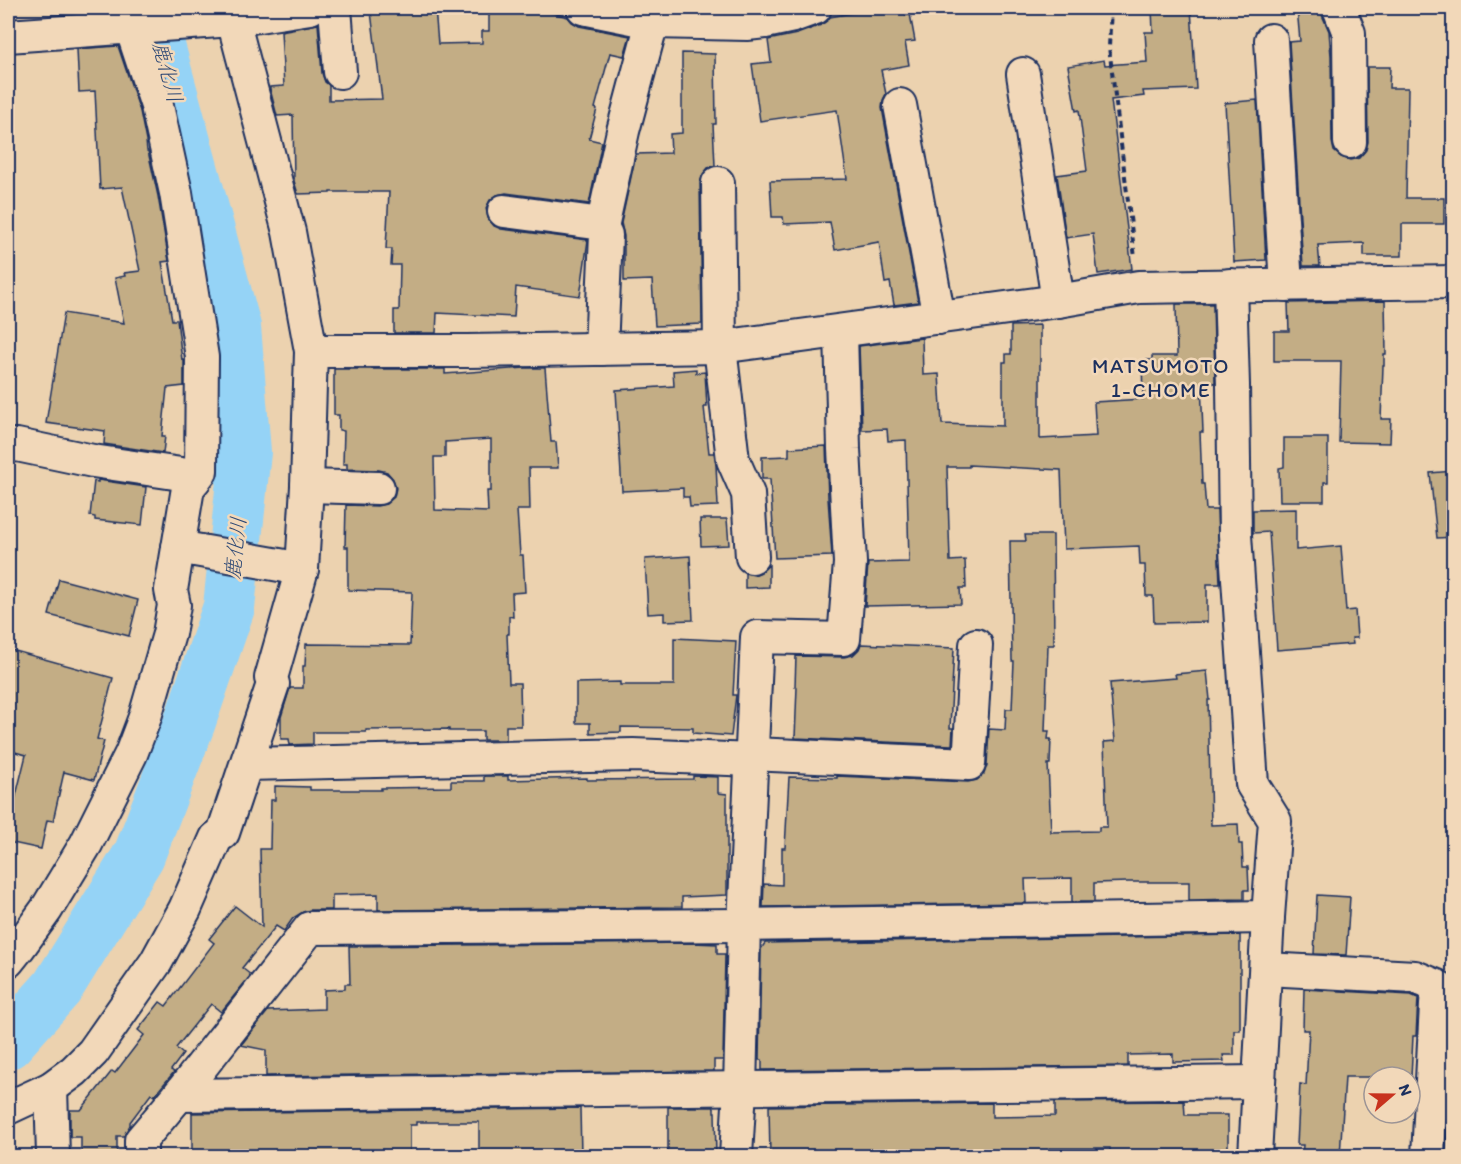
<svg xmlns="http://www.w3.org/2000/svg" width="1461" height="1164" font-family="Itim,'Klee One',sans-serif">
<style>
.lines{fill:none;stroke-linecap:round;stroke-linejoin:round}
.river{stroke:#95d3f6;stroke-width:52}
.building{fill:#c3ad85;stroke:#1b2f5e;stroke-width:1.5;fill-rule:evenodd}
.minor-casing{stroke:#1b2f5e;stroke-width:36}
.path{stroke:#1b2f5e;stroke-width:4;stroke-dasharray:6 4.5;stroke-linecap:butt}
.minor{stroke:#f2d8b9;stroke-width:32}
.labels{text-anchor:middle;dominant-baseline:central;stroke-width:5;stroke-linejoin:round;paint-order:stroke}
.water-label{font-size:21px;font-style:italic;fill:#2d4875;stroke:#f2d8b9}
.neighbourhood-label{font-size:21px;letter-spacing:1.5px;fill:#1b2f5e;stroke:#f2d8b9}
</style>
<rect width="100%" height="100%" fill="#ecd2af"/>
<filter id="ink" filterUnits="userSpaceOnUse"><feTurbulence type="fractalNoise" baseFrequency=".0167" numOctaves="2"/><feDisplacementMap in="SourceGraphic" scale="12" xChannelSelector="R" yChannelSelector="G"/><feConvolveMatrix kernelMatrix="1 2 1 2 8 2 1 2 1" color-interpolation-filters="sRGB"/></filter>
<g filter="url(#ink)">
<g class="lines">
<polyline class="river" points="8,1043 57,988 139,855 189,724 229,607 245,452 235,327 155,31 151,8"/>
</g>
<g class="building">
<polygon points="401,8 435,8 438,44 482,43 482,31 489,31 489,10 545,11 568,17 572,22 579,26 630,36 624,56 610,53 595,108 597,109 589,139 602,142 589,204 506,193 497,195 490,200 486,208 488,218 494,226 501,229 588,240 580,296 516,287 514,317 437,313 436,333 394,333 394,310 399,310 400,265 391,265 392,249 386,249 389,192 330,192 330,193 298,194 294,181 293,115 277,116 270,89 270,87 284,86 281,31 318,24 322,73 325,82 329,85 329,100 382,99 371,12"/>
<polygon points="879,8 905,8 906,15 910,14 915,41 905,42 909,65 881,70 886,94 883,100 882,108 918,302 894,305 890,282 885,283 879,242 835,250 830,222 784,224 783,217 772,217 770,181 847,179 837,110 760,121 752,64 771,62 768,40 797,34 821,25 828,20 830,17"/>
<polygon points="1152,8 1191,8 1196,89 1143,91 1144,96 1111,100 1132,269 1098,274 1093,234 1066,238 1057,175 1087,171 1079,110 1076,111 1068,66 1104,60 1105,65 1147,62 1145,32 1153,32"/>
<polygon points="1297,8 1321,8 1322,15 1329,31 1331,56 1332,142 1334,151 1341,157 1350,160 1359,158 1366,150 1368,142 1367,67 1390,67 1389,88 1408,88 1406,198 1444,198 1444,224 1402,224 1402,256 1364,256 1364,243 1318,245 1320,266 1303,266 1289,42 1300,41"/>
<polygon points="118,46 140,111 146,141 147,151 148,151 158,196 169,261 162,262 172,320 177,320 182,360 184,360 184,386 167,388 162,436 165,436 163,453 104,444 105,431 46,423 64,313 124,323 115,278 125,276 124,273 140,271 122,187 100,189 95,91 79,92 77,49"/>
<polygon points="682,53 715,54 716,124 713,124 715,166 708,168 703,174 700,183 702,324 655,326 652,280 624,281 624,236 621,223 636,154 671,153 670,134 682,133"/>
<polygon points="1257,100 1266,260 1234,262 1225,103"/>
<polygon points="1385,301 1386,354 1384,354 1384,366 1383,366 1381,419 1391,419 1390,443 1339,442 1341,361 1274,361 1274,331 1289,331 1288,303"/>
<polygon points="1176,304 1213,304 1215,383 1201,383 1203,432 1200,432 1202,484 1204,484 1206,510 1217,510 1220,584 1207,584 1207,622 1154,623 1153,596 1146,596 1145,565 1140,565 1139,546 1064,549 1061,470 969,465 969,467 947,467 950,561 965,560 966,588 960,588 961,604 865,606 868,563 909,562 906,440 888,441 887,429 862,430 859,346 922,338 923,375 939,374 942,424 1003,426 1003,362 1006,362 1006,354 1011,354 1011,326 1040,325 1040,439 1096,436 1094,402 1143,399 1142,360 1152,360 1152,356 1177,356"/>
<path d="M525,368h20l6,74h5l2,26h-29l1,42h-13l3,45h3l2,37 -13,1 1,24 -4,-1v18h-2l2,49h11l1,43h-15v14h-23v-9h-34v-2l-83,1v2h-53v12l-23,1 -1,-6h-8v-22l9,-29h13v-22h2l1,-22 104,1 2,-53 -64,-2v-43h-3l1,-42 31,1 9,-2 8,-7 2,-9 -3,-9 -6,-7 -8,-2 -32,-1v-5h-4l1,-33 -5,-1v-15h-5v-46h111v5zM491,439v52h-4l1,21 -53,-2 -1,-53h11v-15z"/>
<polygon points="696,369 696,373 705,372 707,407 704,407 709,453 714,453 716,465 718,506 690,507 689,497 683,497 683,488 622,491 616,390 674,386 673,371"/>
<polygon points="1284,438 1328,438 1328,482 1324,482 1324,501 1280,501 1279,468 1284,467"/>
<polygon points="826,446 828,498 832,556 775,558 770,479 762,479 762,457 789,456 789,448"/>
<polygon points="1454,471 1454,537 1437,538 1430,473"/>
<polygon points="98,480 146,487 142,525 95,520 95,517 90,516 94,481 98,482"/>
<polygon points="1296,509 1296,550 1341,546 1346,611 1355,610 1357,638 1352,638 1353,644 1277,650 1269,532 1253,533 1253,510"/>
<polygon points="700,519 727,519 729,545 701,546"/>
<polygon points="1025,535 1053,535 1054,645 1048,645 1045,731 1049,731 1048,739 1051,739 1050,764 1048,764 1051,832 1099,831 1099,827 1107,827 1104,742 1115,741 1110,683 1176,678 1175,674 1207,671 1210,700 1208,700 1211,825 1238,824 1239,844 1242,844 1243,867 1248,867 1249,890 1244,890 1244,899 1189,900 1189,882 1128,882 1094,883 1094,902 1072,902 1072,878 1025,879 1026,903 763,907 764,884 782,885 782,848 785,848 789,777 837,778 837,776 968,782 977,780 984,774 987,765 989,729 1005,730 1006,709 1012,709 1014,661 1012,661 1010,541 1026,541"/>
<polygon points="690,556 693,620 664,621 664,613 648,614 645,559"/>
<polygon points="769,565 769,587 745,588 745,573 754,575 761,572"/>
<polygon points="59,579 138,600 129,636 49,615"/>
<polygon points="674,638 736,641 733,695 736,695 731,736 693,733 693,728 621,727 621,732 590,733 590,723 576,723 576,683 620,682 620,685 674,685"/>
<polygon points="861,644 954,648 950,728 953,728 952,745 795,738 797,687 795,687 796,656 844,657 853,655 859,649"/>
<polygon points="8,649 113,678 97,739 104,741 94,780 64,772 53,821 47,820 41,849 8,842 8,815 11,816 26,755 8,750"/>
<polygon points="484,776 508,776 508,780 587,778 587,780 693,779 693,776 718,777 718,793 727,794 727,895 682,897 682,907 378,910 378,894 332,895 332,910 310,910 303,912 293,918 284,931 276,926 242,968 251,975 221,1012 211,1004 176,1048 183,1054 171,1070 174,1072 154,1096 151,1094 130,1122 130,1125 124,1136 117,1136 117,1156 81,1156 81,1137 70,1137 70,1110 81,1110 112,1071 115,1073 144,1035 138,1030 160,1002 166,1006 214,943 209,939 235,906 262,927 260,849 270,849 271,800 275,800 275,786 310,787 310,790 381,790 381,788 451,787 451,781 484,781"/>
<polygon points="1317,895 1350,897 1346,955 1314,954"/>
<polygon points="1240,935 1240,1030 1234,1030 1234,1055 1223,1055 1224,1061 1173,1062 1173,1054 1128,1055 1128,1066 762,1070 762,1060 759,1060 761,949 765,943"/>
<polygon points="693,943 717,944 717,954 725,954 723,1060 714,1060 714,1071 266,1076 266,1050 241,1045 268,1011 324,1009 324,990 345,989 345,984 350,984 349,946"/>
<polygon points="1304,989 1411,995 1418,998 1416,1036 1413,1036 1411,1077 1345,1077 1340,1156 1302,1156 1303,1145 1297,1145 1300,1084 1306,1085 1309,1030 1303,1030"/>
<polygon points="1184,1101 1185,1115 1228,1115 1228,1154 1192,1154 1192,1151 1134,1151 1134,1156 1110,1156 1110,1148 1049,1148 1049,1156 770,1156 769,1106 992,1103 992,1117 1055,1116 1055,1102"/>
<polygon points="668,1107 714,1107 714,1112 715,1112 716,1156 668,1156"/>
<polygon points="580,1108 581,1156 479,1156 479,1122 416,1122 416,1125 410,1125 410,1156 192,1156 192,1113"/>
</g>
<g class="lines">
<g class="minor-casing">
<g id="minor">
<polyline points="335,8 340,72"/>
<polyline points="583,8 652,22 747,24 765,22 793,16 815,8"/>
<polyline points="1339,8 1349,33 1350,142"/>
<polyline points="8,36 233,20 310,8"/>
<polyline points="1271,40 1286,285"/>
<polyline points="1023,74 1058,301"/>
<polyline points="900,105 939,318"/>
<polyline points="718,183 720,347 733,460 748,494 752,557"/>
<polyline points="504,211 595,223 602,227 606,235 601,349"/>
<polyline points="602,227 623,131 652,22"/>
<polyline points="1230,285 1233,385 1235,535 1252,784 1275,821 1268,917 1255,1156"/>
<polyline points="311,351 467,351 720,347 1058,301 1139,287 1454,282"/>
<polyline points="8,446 17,445 93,461 181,474 195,479"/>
<polyline points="307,486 378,488"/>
<polyline points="178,547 302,569"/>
<polyline points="752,754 969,764 976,645"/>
<polyline points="247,764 633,755 752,760"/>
<polyline points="8,961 20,946 46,910 86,844 131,754 145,717 169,634 174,605 171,590 188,488 201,471 202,357 176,193 157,106 131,27"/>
<polyline points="1266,969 1415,977 1437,986 1428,1156"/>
<polyline points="51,1088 53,1156"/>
<polyline points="179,1095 1259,1082"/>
<polyline points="8,1108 51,1088 74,1071 93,1052 156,962 185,909 216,838 223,833 273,684 271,678 302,569 307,486 311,351 289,232 233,20"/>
<polyline points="141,1156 141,1140 179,1095 310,928 744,925 1268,917"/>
<polyline points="736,1156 740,1089 744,925 757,637 844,639 850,563 844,449 841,331"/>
</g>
</g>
<polyline class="path" points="1111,8 1109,47 1135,258"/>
<use href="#minor" class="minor"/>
</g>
</g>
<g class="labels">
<g class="water-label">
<text transform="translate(168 72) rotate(75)">鹿化川</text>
<text transform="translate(235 548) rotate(-84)">鹿化川</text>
</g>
<g class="neighbourhood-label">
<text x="1161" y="365">MATSUMOTO<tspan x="1161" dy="24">1-CHOME</tspan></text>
</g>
</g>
<rect width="1461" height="1164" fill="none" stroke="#f2d8b9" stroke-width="30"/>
<rect x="15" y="15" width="1431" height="1134" fill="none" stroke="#1b2f5e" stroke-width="2" filter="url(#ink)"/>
<g transform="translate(1392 1095) rotate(70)"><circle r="28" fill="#f2d8b9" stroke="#9c9495" stroke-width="1.5"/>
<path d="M0-4.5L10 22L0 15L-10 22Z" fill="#c8321e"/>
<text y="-9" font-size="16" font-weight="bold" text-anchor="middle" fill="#1b2f5e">N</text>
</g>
</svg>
